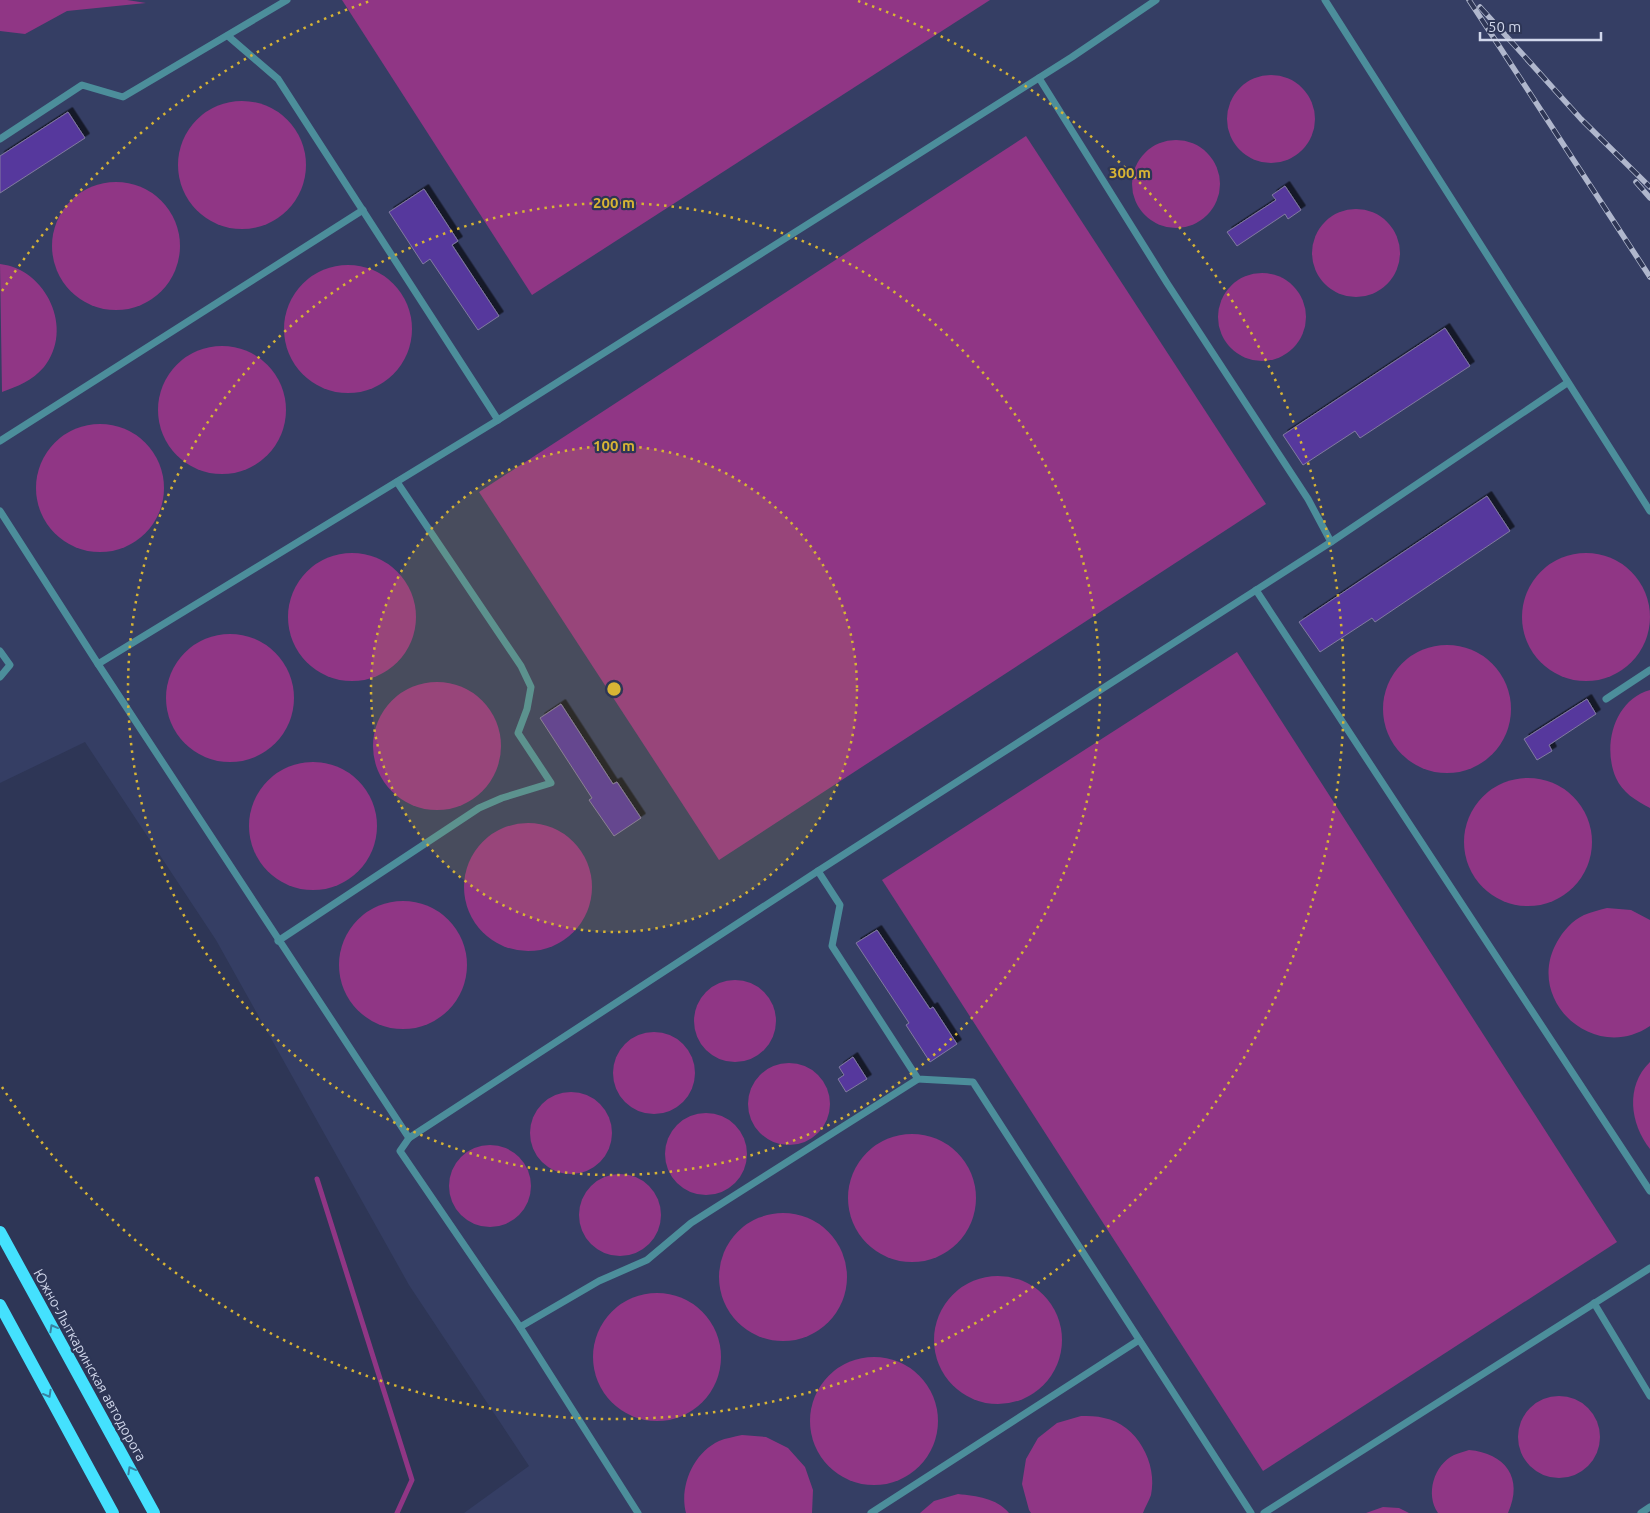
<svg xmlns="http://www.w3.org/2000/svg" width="1650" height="1513" font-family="Ubuntu,sans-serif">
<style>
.built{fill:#353e64}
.water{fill:#903685}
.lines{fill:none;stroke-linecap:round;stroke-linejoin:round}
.stream{stroke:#903685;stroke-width:5}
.building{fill:#57399d;stroke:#817aa0;filter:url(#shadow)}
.lane{stroke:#4c8e9b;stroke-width:7}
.primary{stroke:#44e1fe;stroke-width:12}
.rail-casing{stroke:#b0b7cd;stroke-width:5.5}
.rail{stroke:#2e3656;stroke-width:4;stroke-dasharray:11;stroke-linecap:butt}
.oneway{stroke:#3883a2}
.ring{fill:none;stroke:#d8b434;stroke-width:2.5;stroke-dasharray:2.5 5}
.labels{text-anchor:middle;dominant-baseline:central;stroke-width:4.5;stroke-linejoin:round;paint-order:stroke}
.street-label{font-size:14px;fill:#d1d7eb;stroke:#2e3656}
.centre{fill:#d8b434;stroke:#2e3656;stroke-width:2.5}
.ring-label{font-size:15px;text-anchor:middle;font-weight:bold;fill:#d8b434;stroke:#2e3656;stroke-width:4.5;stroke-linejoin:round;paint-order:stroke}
</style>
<defs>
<filter id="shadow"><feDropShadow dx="4.5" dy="-4.5" stdDeviation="0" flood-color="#0009"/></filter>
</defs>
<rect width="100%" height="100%" fill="#2e3656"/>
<polygon class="built" points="0,0 1650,0 1650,1513 464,1513 529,1466 409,1285 216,940 85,742 0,783"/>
<g class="water">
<polygon points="0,0 127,0 146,3 67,11 25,34 0,31"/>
<polygon points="342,0 990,0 532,295"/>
<circle cx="1271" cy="119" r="44"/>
<circle cx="242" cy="165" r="64"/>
<polygon points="1026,136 1266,504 719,860 479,492"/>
<circle cx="1176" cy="184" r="44"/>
<circle cx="116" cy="246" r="64"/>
<circle cx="1356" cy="253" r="44"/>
<path d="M0,264c46,5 75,65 44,103 -12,14 -26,19 -42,25z"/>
<circle cx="348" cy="329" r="64"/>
<circle cx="1262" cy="317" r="44"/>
<circle cx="222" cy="410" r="64"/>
<circle cx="100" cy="488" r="64"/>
<circle cx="1586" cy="617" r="64"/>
<circle cx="352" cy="617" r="64"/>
<circle cx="230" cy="698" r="64"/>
<circle cx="1447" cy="709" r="64"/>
<polygon points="1237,652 1617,1242 1263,1471 882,880"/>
<circle cx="437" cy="746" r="64"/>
<path d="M1650,690v118c-14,-7 -28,-16 -34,-30 -14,-32 -2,-78 34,-88z"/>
<circle cx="313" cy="826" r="64"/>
<circle cx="1528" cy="842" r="64"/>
<circle cx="528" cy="887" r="64"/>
<circle cx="403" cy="965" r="64"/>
<path d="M1607,908l24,2 19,10v106c-56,38 -126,-26 -93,-84 6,-11 16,-22 27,-27 7,-3 15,-5 23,-7z"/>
<circle cx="735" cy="1021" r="41"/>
<circle cx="654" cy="1073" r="41"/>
<path d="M1650,1062v87c-20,-25 -25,-63 0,-87z"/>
<circle cx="789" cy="1104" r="41"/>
<circle cx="571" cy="1133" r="41"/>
<circle cx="706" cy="1154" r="41"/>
<circle cx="912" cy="1198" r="64"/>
<circle cx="490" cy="1186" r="41"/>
<circle cx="620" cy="1215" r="41"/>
<circle cx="783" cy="1277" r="64"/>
<circle cx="998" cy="1340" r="64"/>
<circle cx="657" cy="1357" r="64"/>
<circle cx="874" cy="1421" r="64"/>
<circle cx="1559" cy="1437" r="41"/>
<path d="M1081,1416c7,0 16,0 23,2 33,6 54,46 47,77 -2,6 -6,12 -8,18h-112l-2,-3 -7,-26 4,-25 12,-21 19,-15z"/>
<path d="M742,1435l24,2 22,11 17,19 8,23 -1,23h-126c-7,-26 7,-60 33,-72 7,-3 15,-4 23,-6z"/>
<path d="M1469,1450c36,3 55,28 39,63h-70c-13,-19 -4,-48 16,-58 4,-2 10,-3 15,-5z"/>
<path d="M958,1494c19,2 38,4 51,19h-89l14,-12z"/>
<polygon points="1383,1507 1399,1508 1409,1513 1366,1513"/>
</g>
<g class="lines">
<polyline class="stream" points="317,1179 412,1480 397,1513"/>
</g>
<g class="building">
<polygon points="68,112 85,138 0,193 0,156"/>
<polygon points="1285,186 1301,210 1288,219 1285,214 1237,246 1227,232 1276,200 1272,195"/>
<polygon points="424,189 458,241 452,245 499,316 478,330 430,259 423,264 389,212"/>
<polygon points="1445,328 1470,366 1360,438 1355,431 1303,465 1283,435"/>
<polygon points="1487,496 1510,531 1375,622 1372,618 1320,652 1299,622"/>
<polygon points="1587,699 1596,714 1549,745 1552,751 1537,760 1524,739"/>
<polygon points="561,704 613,784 617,782 641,818 614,836 589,800 592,798 540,718"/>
<polygon points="877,930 930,1009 933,1007 957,1044 930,1062 906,1025 909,1023 856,943"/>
<polygon points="853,1057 867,1079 846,1092 838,1079 844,1075 839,1067"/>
</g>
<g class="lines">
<g class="lane">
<polyline points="1325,0 1650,511"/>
<polyline points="228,36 278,79 498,420"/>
<polyline points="1039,78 1167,283 1308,499 1331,542"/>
<polyline points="0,139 82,85 123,97 287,0"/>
<polyline points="0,441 363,210"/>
<polyline points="0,511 98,664 498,420 1072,57 1156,0"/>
<polyline points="1256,590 1650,1191"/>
<polyline points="0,651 10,665 0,677"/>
<polyline points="98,664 409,1138 818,871 1331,542 1567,383"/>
<polyline points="1606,699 1650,670"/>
<polyline points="818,871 840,905 832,946 918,1079 973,1082 1251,1513"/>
<polyline points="278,941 479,808 502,798 551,783 518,733 527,709 531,687 521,666 397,482"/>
<polyline points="409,1138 400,1151 520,1327 638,1513"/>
<polyline points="1594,1303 1650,1396"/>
<polyline points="520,1327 599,1281 647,1260 691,1223 918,1079"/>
<polyline points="871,1513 1139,1340"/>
<polyline points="1264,1513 1650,1268"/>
<polyline points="1641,1513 1650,1507"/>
</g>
<g class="primary">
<polyline points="0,1232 154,1513"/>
<polyline points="0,1305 113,1513"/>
</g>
<g class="rail-casing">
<g id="rail">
<polyline points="1469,0 1650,277"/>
<polyline points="1480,7 1581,119 1650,187"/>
<polyline points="1636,182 1650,198"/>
</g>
</g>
<use href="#rail" class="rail"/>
</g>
<defs><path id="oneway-chevron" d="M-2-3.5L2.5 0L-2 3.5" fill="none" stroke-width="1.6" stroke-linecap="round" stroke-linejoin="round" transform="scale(1.25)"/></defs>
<g class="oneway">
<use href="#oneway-chevron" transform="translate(53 1328) rotate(-119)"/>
<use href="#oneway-chevron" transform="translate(48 1394) rotate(61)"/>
<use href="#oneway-chevron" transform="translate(131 1470) rotate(-119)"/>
</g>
<circle cx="614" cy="689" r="243" fill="#d8b434" fill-opacity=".12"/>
<g class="ring">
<circle cx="614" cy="689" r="243"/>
<circle cx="614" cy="689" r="486"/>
<path d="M2 291A730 730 0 0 1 370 1M858 1A730 730 0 1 1 2 1087"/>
</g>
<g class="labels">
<g class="street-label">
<text transform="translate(90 1365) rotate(61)">Южно-Лыткаринская автодорога</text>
</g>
</g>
<circle cx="614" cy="689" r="8" class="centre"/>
<g class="ring-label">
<text x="1130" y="178">300 m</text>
<text x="614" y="208">200 m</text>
<text x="614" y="451">100 m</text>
</g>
<path d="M1480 32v8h121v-8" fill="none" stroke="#d1d7eb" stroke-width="2.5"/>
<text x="1488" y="32" font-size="15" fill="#d1d7eb" stroke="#2e3656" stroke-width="4" paint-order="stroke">50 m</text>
</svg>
